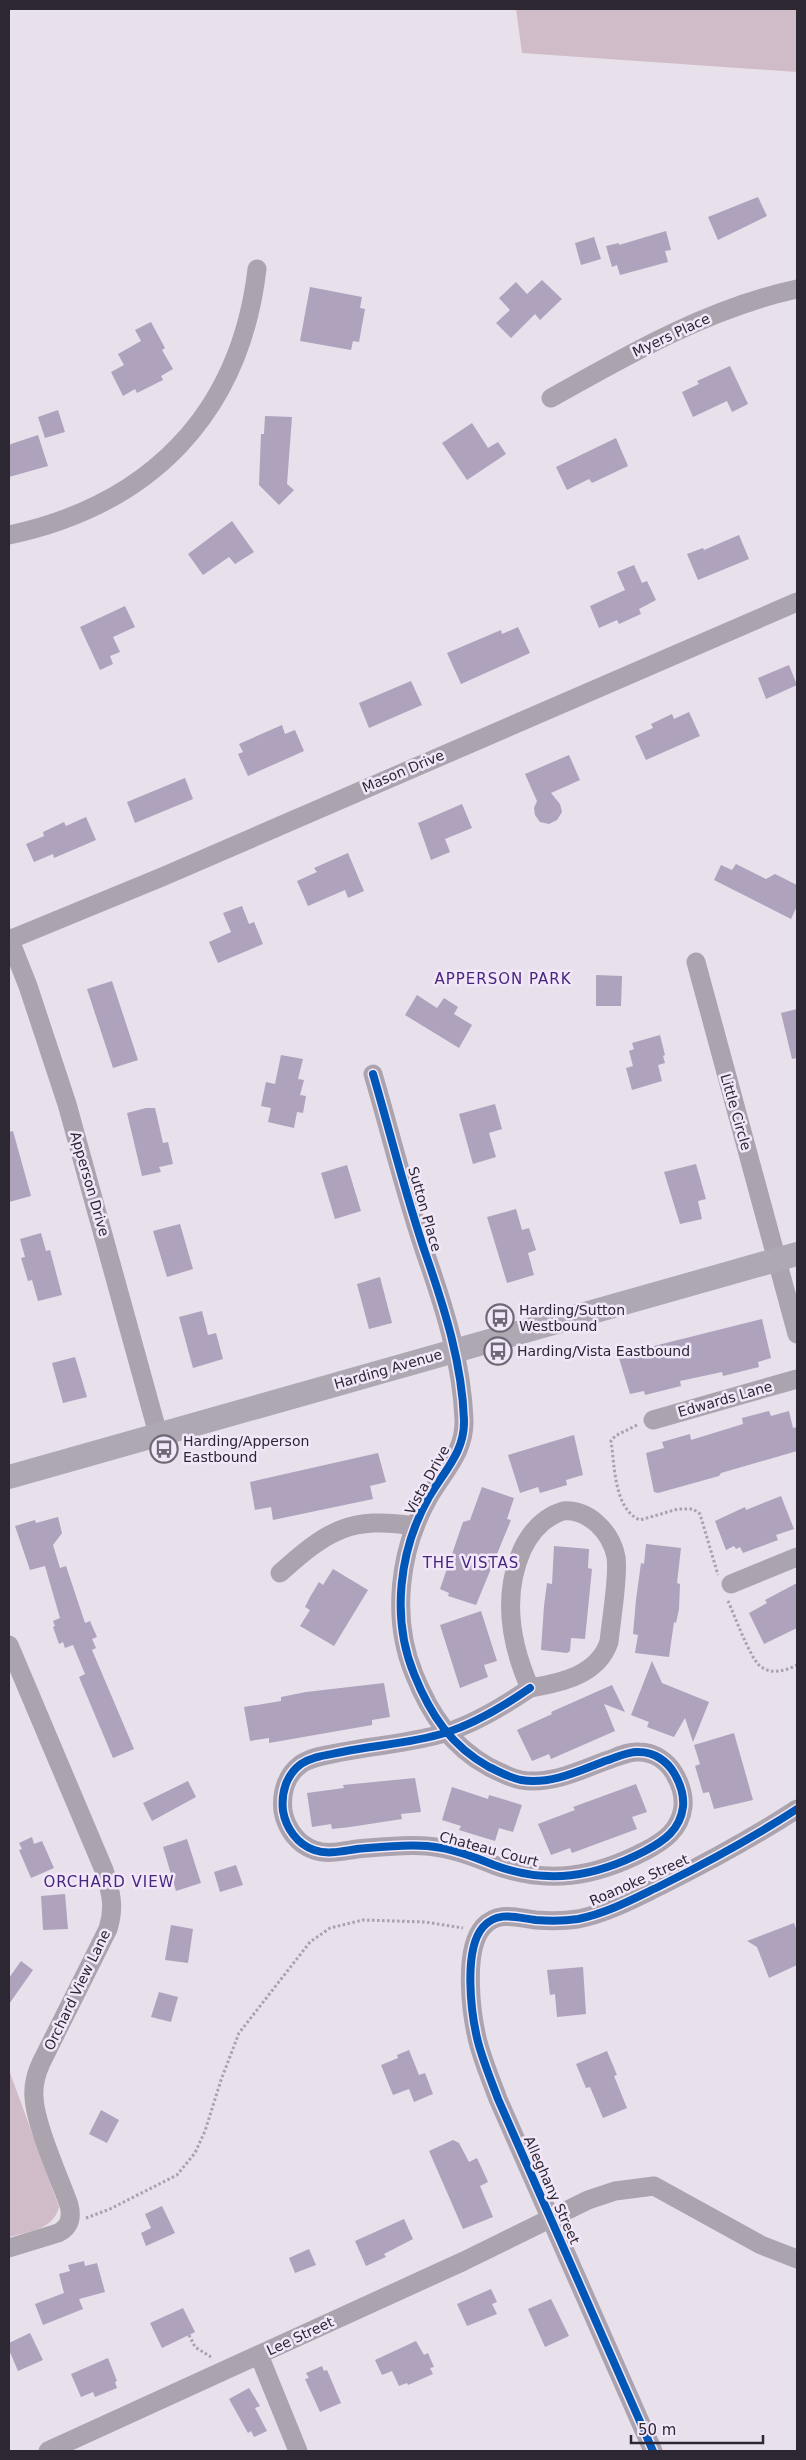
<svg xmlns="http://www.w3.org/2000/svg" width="806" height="2460" font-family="'DejaVu Sans',sans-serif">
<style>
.green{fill:#d0bbc9}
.building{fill:#aea2bd}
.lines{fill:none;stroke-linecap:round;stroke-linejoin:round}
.path{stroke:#a8a2ad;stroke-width:3;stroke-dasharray:2.5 2.5;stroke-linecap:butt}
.minor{stroke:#aba4af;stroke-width:19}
.major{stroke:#ada8b2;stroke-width:24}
.cycleway-casing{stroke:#f2e7f8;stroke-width:11}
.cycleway{stroke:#0057b8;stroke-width:8}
.labels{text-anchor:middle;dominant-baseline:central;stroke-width:5;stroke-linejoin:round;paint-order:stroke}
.street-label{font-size:14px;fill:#2d2734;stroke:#f2e7f8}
.poi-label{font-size:14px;fill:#2d2734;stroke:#f2e7f8;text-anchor:start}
.neighbourhood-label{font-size:15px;letter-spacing:1px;fill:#47267d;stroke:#f2e7f8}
</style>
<rect width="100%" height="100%" fill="#e8e0eb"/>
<g class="green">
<polygon points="516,9 797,9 797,72 522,53"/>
<path d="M9,2070l50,137c-6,23 -29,24 -50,30z"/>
</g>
<g class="building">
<polygon points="758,197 767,216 718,240 708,217"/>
<polygon points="666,231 671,250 665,251 668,262 620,275 617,265 612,267 606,246 619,243 619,245"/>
<polygon points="594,237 601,259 581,265 575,243"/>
<polygon points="542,280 562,299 540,320 535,314 511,338 496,323 510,310 499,298 516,282 527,294"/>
<polygon points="310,287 362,297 360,308 365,309 359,342 353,341 351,350 300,341"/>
<polygon points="151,322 165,348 162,350 173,369 161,376 163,380 137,393 135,389 123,396 111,372 124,365 118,354 141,341 135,330"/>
<polygon points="730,366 748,404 732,412 727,401 693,417 682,392 699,384 697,381"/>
<polygon points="58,410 65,432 45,438 38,417"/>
<polygon points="265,416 292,417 287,484 294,490 279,505 259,485 261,434 264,434"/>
<polygon points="472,423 488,448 498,442 506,454 467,480 442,443"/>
<polygon points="38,435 48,466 9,477 9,446 11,444"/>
<polygon points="616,438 628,466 592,483 589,479 567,490 556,467"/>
<polygon points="232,521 254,552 235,564 229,557 203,575 188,554"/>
<polygon points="739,535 749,559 698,580 687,554 703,548 704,550"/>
<polygon points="634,565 642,583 647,581 656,600 639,609 641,614 619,624 617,620 599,628 590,606 625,590 617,572"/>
<polygon points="125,606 135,627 113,637 120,652 110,656 113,664 100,670 80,627"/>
<polygon points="518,627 530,653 461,684 447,653 501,630 502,634"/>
<polygon points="789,665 797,685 766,699 758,678"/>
<polygon points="411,681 422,705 369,728 359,703"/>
<polygon points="689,712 700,736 646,760 635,736 653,728 651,724 672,714 674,719"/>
<polygon points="282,725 285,734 295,730 304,751 248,776 238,754 243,752 239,744"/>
<polygon points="569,755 580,780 551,793 560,804 562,812 557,820 549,824 540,822 535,815 534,808 537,801 525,774"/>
<polygon points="185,778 193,799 135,823 127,802"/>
<polygon points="462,804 472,828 445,839 450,852 431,860 418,823"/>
<polygon points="86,817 96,840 54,858 53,854 34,862 26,844 44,836 43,832 64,822 66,826"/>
<polygon points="348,853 364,891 348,898 345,890 308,906 297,881 317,872 314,868"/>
<polygon points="736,864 766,879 775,874 797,885 797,906 791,919 714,880 721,865 732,870"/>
<polygon points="242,906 249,924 254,922 263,944 218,963 209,942 231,932 223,913"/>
<polygon points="596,975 622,976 621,1006 596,1006"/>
<polygon points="112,981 138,1060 113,1068 87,989"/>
<polygon points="417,995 437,1008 444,998 458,1007 454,1014 472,1025 459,1048 405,1015"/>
<polygon points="797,1009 797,1058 792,1059 781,1013"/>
<polygon points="660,1035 665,1055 663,1056 665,1063 658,1065 662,1081 632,1090 626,1068 633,1066 629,1051 634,1049 632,1043"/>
<polygon points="281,1055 303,1059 298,1079 304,1080 300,1095 306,1096 303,1113 297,1112 294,1128 268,1122 271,1108 261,1106 266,1082 275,1084"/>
<polygon points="495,1104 502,1129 489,1133 496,1157 473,1164 459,1114"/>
<polygon points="146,1108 155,1108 163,1143 168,1142 173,1164 159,1167 161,1172 142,1176 127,1113"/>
<polygon points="13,1131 31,1196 9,1202 9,1132"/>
<polygon points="696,1164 706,1199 698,1201 702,1219 680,1224 664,1172"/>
<polygon points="347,1165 361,1211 335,1219 321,1173"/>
<polygon points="516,1209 522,1230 529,1228 536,1250 528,1253 534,1275 507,1283 487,1217"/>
<polygon points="180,1224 193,1269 167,1277 153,1231"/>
<polygon points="41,1233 46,1251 50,1250 62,1295 38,1301 32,1280 28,1281 21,1258 25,1257 20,1239"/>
<polygon points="380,1277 392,1323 369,1329 357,1284"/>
<polygon points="202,1311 208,1335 216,1333 223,1359 193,1368 179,1317"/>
<polygon points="762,1319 771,1358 758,1362 759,1367 723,1376 722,1372 680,1381 681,1386 645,1395 644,1391 630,1394 618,1355"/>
<polygon points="75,1357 87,1397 63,1403 52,1363"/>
<polygon points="769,1411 771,1416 789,1411 793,1428 797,1427 797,1451 721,1473 719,1476 658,1493 654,1492 646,1453 664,1448 662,1442 690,1434 691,1440 743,1424 742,1418"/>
<polygon points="574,1435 583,1475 566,1480 567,1485 540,1493 538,1487 520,1493 508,1455"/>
<polygon points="378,1453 386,1482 370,1486 373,1499 273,1520 271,1507 255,1510 250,1482"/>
<polygon points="482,1487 514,1498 507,1519 511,1520 476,1605 448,1596 449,1593 440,1589 463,1522 470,1520"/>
<polygon points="781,1496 794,1529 776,1535 778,1540 743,1553 740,1547 736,1549 734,1546 726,1550 715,1521 745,1507 746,1510"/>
<polygon points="58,1517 62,1533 53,1545 60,1568 66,1566 85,1623 90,1621 97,1637 92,1639 96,1648 92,1650 134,1749 113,1758 79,1677 85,1674 73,1645 65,1648 63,1642 59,1644 53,1627 55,1626 53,1621 60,1618 45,1566 30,1570 15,1526 35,1520 36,1523"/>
<polygon points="646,1544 681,1548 677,1583 680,1584 679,1609 676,1623 674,1622 669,1657 635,1653 638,1635 633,1634 636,1600 641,1563 644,1564"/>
<polygon points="554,1546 589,1549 588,1568 592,1569 585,1639 571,1638 570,1651 567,1653 541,1650 544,1606 547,1583 552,1584"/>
<polygon points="333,1569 368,1590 334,1646 300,1626 310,1610 305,1607 310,1597 319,1582 323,1585"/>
<polygon points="797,1583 797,1628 764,1644 749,1613 767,1603 765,1600"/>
<polygon points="481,1611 497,1661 484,1665 488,1677 460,1688 440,1625"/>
<polygon points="652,1661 662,1683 709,1702 693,1742 685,1718 674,1737 647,1727 649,1722 631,1715"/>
<polygon points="384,1683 390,1717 372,1720 372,1725 269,1743 269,1738 250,1741 244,1707 281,1701 281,1697 306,1692"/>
<polygon points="612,1685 625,1712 604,1704 615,1731 551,1759 549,1754 532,1761 517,1730 552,1714 551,1712"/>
<polygon points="734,1733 753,1800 714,1809 709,1792 703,1793 695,1766 700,1764 694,1745"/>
<polygon points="415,1778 421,1812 401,1814 402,1819 350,1827 332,1829 331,1824 312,1827 307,1793 344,1788 343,1785"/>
<polygon points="188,1781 196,1797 152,1821 143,1803"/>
<polygon points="636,1784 647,1812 632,1817 637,1829 572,1853 570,1848 551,1855 538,1824 575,1810 573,1807"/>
<polygon points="452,1787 488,1799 489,1795 522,1805 513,1832 499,1828 495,1841 459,1830 461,1826 442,1820"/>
<polygon points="32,1837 34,1844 42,1841 54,1868 31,1878 19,1850 22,1849 19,1843"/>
<polygon points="187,1839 201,1883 176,1891 163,1847"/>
<polygon points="236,1865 243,1885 220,1892 214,1872"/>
<polygon points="65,1894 68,1929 43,1930 41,1896"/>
<polygon points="794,1923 797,1931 797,1965 769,1978 757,1947 747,1941"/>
<polygon points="171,1925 193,1929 188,1963 165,1960"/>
<polygon points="21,1961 33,1970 9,2004 9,1978"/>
<polygon points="583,1967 586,2014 557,2017 555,1994 550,1995 547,1970"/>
<polygon points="159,1992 178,1997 171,2022 151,2017"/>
<polygon points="409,2050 419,2075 425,2073 433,2094 414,2102 409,2089 393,2095 381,2065 398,2058 397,2055"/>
<polygon points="607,2051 617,2075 614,2076 627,2108 603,2118 590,2087 586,2088 576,2064"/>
<polygon points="101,2110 119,2120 107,2143 89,2134"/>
<polygon points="453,2140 459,2143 469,2162 477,2158 488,2182 480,2186 493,2217 463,2229 429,2151"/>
<polygon points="162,2206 175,2233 146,2246 141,2233 151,2228 145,2214"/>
<polygon points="404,2219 413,2239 384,2254 386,2257 366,2266 355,2241"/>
<polygon points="309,2249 316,2265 295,2273 289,2258"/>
<polygon points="84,2261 85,2266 97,2263 105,2292 79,2299 83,2309 43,2325 35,2304 64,2293 59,2274 70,2271 68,2265"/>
<polygon points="491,2289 497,2302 492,2304 497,2314 467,2326 457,2304"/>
<polygon points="551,2299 569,2336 545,2347 528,2309"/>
<polygon points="183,2308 195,2332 162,2348 150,2323"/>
<polygon points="30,2333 43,2360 18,2371 9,2350 9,2343"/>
<polygon points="416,2341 424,2355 428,2353 434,2367 430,2368 433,2374 408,2385 407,2383 399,2386 392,2371 382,2375 375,2360"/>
<polygon points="108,2358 117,2381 115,2382 117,2388 95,2397 93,2392 81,2397 71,2374"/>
<polygon points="322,2366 324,2371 327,2370 341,2403 320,2412 305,2379 309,2378 306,2373"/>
<polygon points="249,2388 260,2406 255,2408 267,2431 254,2437 251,2431 248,2433 229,2399"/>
</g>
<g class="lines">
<g class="path">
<path d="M637,1425l-22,11 -4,5c4,26 3,68 29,79l38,-11h15l7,5 18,61"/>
<path d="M728,1601c6,13 22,57 32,65 11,9 25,5 37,-1"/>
<polyline points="86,2218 110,2209 177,2175 195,2153 205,2131 221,2080 239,2033 310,1942 330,1928 363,1920 425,1922 463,1928"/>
<polyline points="189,2335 195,2347 211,2357"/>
</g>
<g class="minor">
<path d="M551,398c78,-44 158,-90 246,-109"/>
<path d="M9,535c141,-30 231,-121 248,-266"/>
<polyline points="9,938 28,986 67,1104 158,1434"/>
<polyline points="9,940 162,877 797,602"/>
<polyline points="696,962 797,1334"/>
<path d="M373,1074c18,61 33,124 54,184 18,52 35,106 37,162 1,32 -20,51 -35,77 -30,53 -38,121 -15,177 16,40 37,72 75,93 11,5 21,11 32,13 29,5 58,-9 84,-19 11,-3 22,-10 34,-9 15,0 28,9 35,21 6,10 10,23 9,34 -3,23 -19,34 -38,44 -50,26 -97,34 -151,14 -22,-9 -43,-17 -67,-19 -23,-2 -47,1 -70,3 -14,2 -29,6 -43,1 -17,-6 -28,-22 -31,-39 -2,-18 3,-36 18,-47 12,-8 27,-9 41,-12 35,-7 70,-9 103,-19 31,-10 59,-27 85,-45"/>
<polyline points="653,1420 797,1379"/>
<path d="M563,1511c26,-2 48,21 53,46 3,18 -5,64 -7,85 -11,33 -48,41 -79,46 -20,-45 -28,-92 -8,-138 9,-19 21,-33 41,-39z"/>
<path d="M280,1573c48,-43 70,-57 135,-47"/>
<polyline points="731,1584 797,1557"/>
<path d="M9,1645l95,225c7,22 11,37 4,59l-67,134c-5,11 -8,22 -7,34 1,27 25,80 35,108 3,12 1,22 -11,28l-49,15"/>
<polyline points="259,2355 298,2451"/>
<polyline points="48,2451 464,2261 588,2200 615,2191 654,2186 761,2245 797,2259"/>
<path d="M653,2451l-155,-352c-7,-19 -15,-38 -20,-57 -7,-28 -15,-92 5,-115 15,-17 34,-9 53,-7 14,1 28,1 42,-1 30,-6 57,-21 84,-34 46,-23 92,-48 135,-76"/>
</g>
<polyline class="major" points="9,1477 797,1254"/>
<g class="cycleway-casing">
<g id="cycleway">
<path d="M373,1074c18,61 33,124 54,184 18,52 35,106 37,162 1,32 -20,51 -35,77 -30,53 -38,121 -15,177 16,40 37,72 75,93 11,5 21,11 32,13 29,5 58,-9 84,-19 11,-3 22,-10 34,-9 15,0 28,9 35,21 6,10 10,23 9,34 -3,23 -19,34 -38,44 -50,26 -97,34 -151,14 -22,-9 -43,-17 -67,-19 -23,-2 -47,1 -70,3 -14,2 -29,6 -43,1 -17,-6 -28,-22 -31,-39 -2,-18 3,-36 18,-47 12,-8 27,-9 41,-12 35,-7 70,-9 103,-19 31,-10 59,-27 85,-45"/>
<path d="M653,2451l-155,-352c-7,-19 -15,-38 -20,-57 -7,-28 -15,-92 5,-115 15,-17 34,-9 53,-7 14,1 28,1 42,-1 30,-6 57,-21 84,-34 46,-23 92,-48 135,-76"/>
</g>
</g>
<use href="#cycleway" class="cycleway"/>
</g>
<defs>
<g id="bus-ring" transform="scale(1.4375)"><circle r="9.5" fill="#f2e7f8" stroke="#6e6874" stroke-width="1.5"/><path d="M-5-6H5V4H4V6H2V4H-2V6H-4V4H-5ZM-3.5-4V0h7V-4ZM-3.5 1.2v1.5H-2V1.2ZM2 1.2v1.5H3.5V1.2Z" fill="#6e6874"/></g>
</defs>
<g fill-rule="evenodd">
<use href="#bus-ring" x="500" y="1318"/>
<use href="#bus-ring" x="498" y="1351"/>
<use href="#bus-ring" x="164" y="1449"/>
</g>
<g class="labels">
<g class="street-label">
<text transform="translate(671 335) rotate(-25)">Myers Place</text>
<text transform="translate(403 771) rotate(-23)">Mason Drive</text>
<text transform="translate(736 1112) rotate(74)">Little Circle</text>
<text transform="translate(90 1184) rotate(74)">Apperson Drive</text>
<text transform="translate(425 1209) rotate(74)">Sutton Place</text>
<text transform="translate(388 1369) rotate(-16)">Harding Avenue</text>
<text transform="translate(725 1399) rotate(-16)">Edwards Lane</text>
<text transform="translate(427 1480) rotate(-61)">Vista Drive</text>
<text transform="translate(489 1849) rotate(15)">Chateau Court</text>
<text transform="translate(639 1880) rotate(-24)">Roanoke Street</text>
<text transform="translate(77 1990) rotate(-64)">Orchard View Lane</text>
<text transform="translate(552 2190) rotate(66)">Alleghany Street</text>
<text transform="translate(300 2336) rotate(-25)">Lee Street</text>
</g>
<g class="poi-label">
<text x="519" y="1310">Harding/Sutton<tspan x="519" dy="16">Westbound</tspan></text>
<text x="517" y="1351">Harding/Vista Eastbound</text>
<text x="183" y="1441">Harding/Apperson<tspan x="183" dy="16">Eastbound</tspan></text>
</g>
<g class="neighbourhood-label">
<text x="503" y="979">APPERSON PARK</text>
<text x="471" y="1563">THE VISTAS</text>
<text x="109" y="1882">ORCHARD VIEW</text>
</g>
</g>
<rect width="806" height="2460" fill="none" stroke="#2d2734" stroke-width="20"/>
<path d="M631 2435v8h132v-8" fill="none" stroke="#2d2734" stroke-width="2.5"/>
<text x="638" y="2435" font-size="15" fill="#2d2734" stroke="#f2e7f8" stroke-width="4" paint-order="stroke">50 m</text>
</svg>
